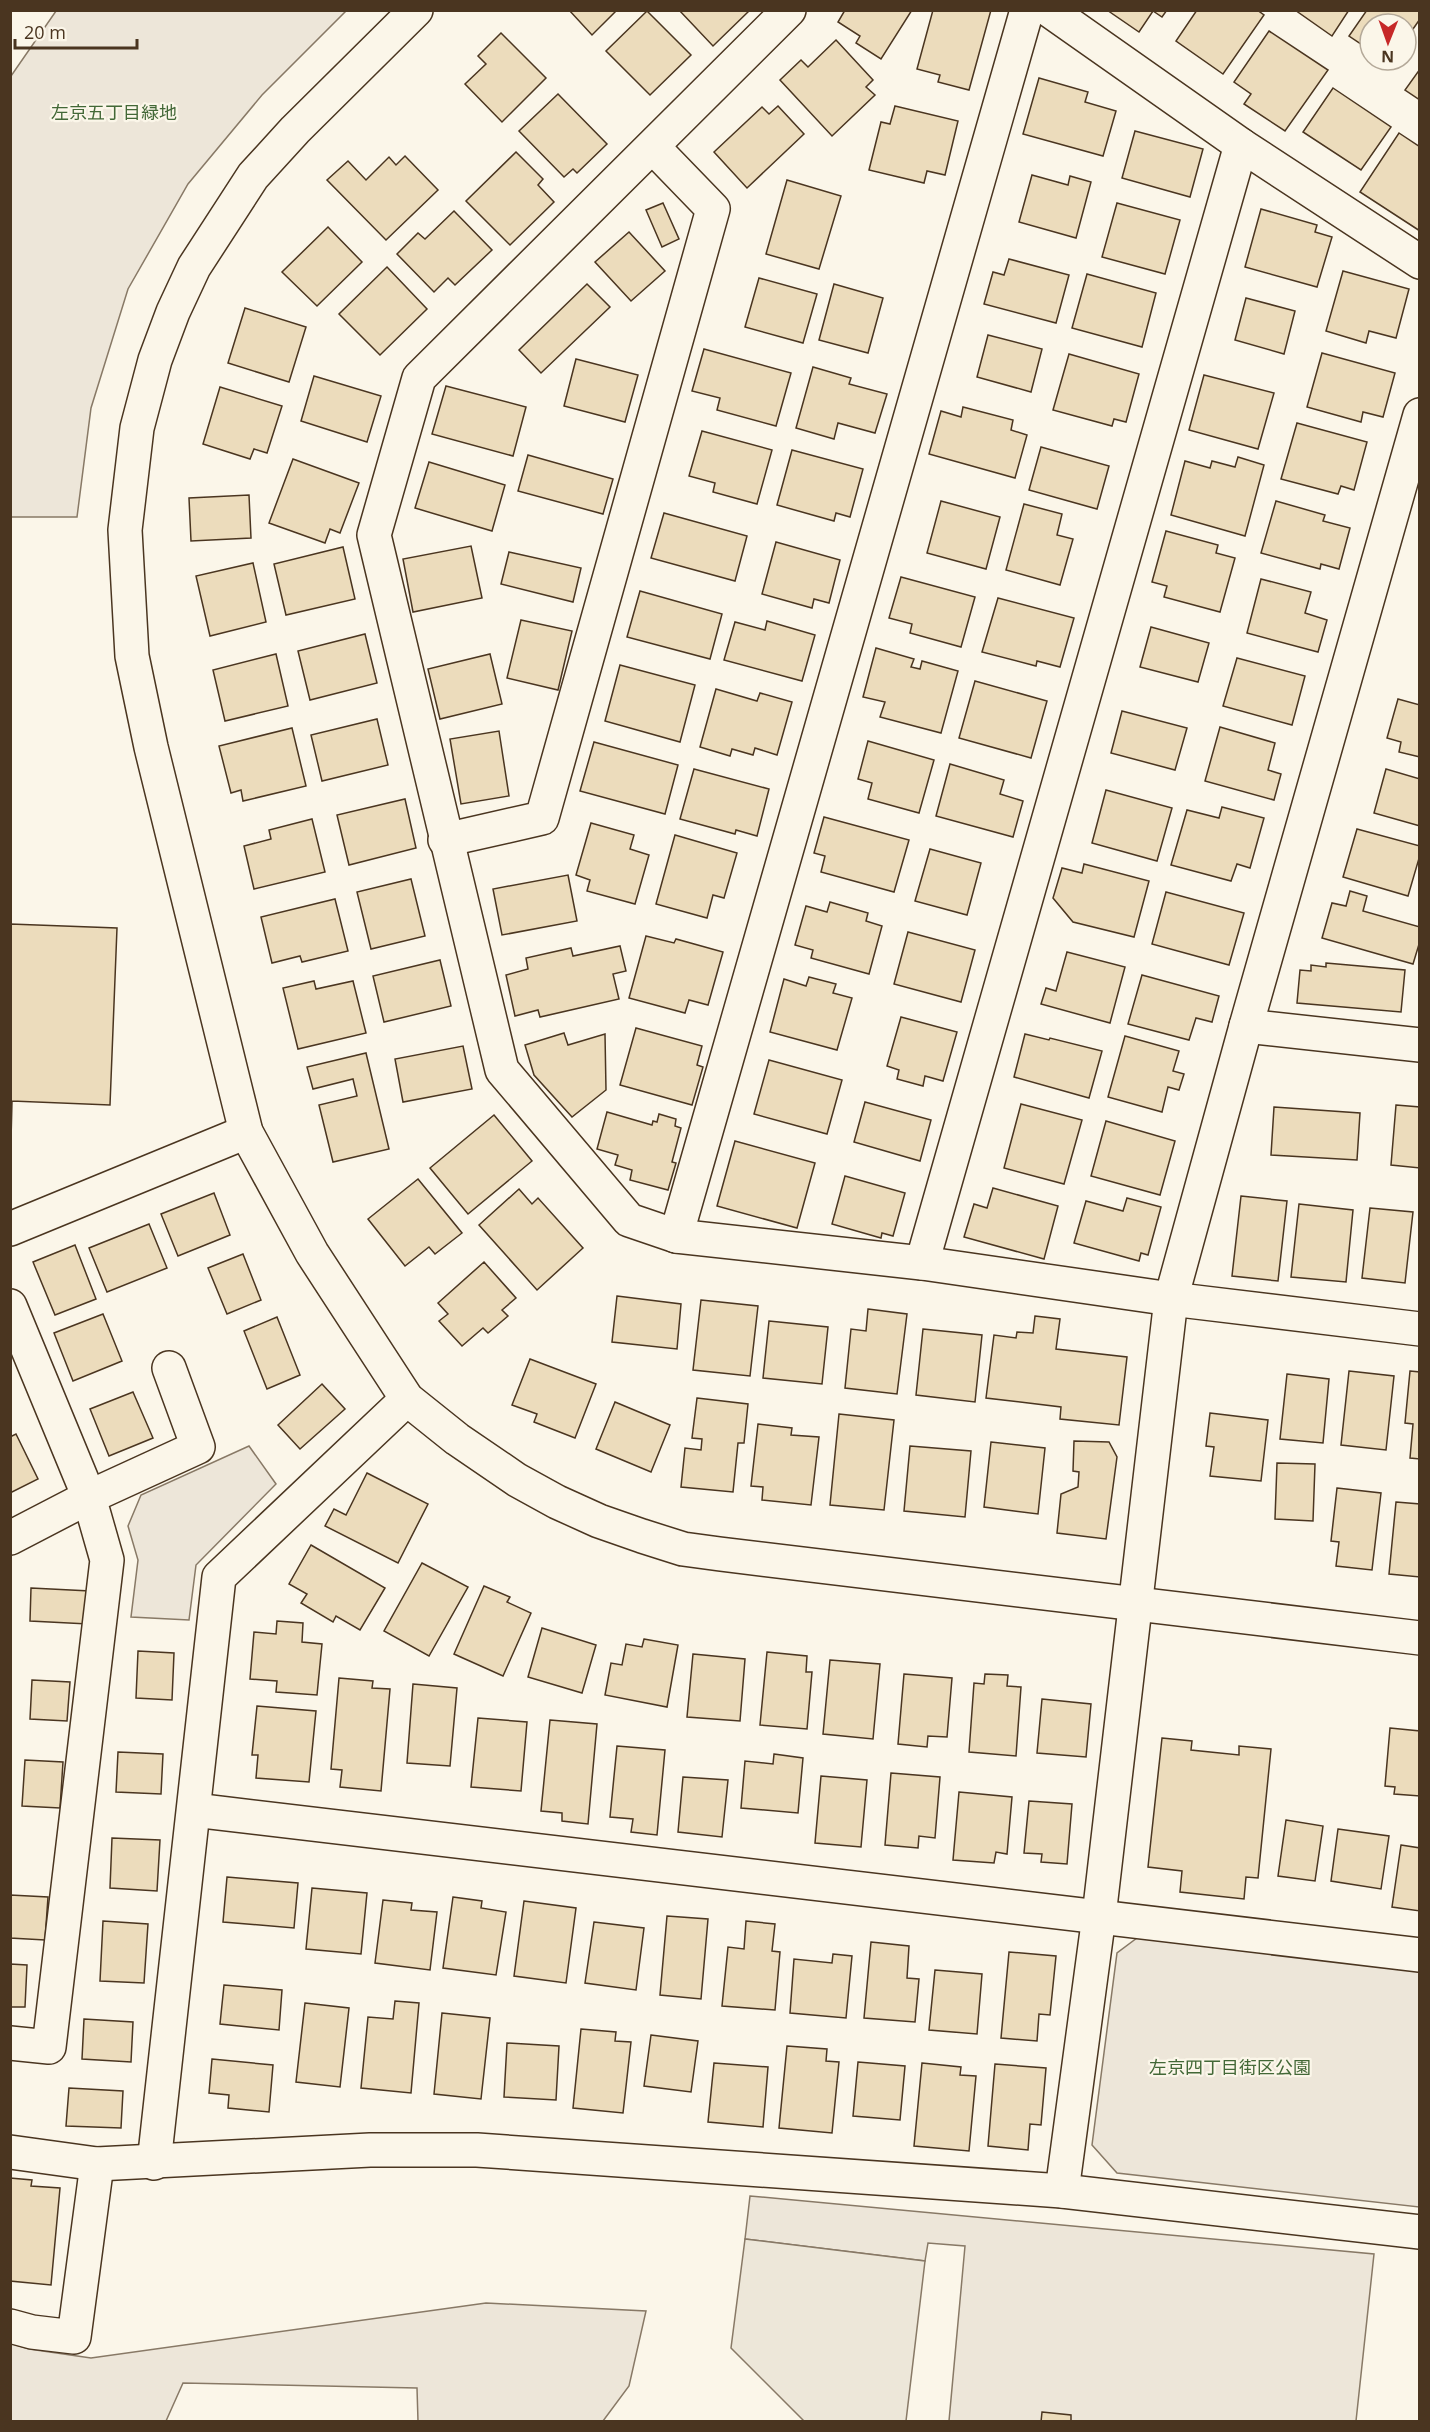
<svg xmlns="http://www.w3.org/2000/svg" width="1430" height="2432" font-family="'Open Sans','Noto Sans JP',sans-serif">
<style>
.green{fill:#ede6d9;stroke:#887966;stroke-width:1.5}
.parking{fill:#ede7d9;stroke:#887966;stroke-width:1.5}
.building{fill:#ecdcbc;stroke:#4a3520;stroke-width:1.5}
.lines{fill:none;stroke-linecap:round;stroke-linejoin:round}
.minor-casing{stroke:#4a3520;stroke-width:36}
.minor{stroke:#fbf6e9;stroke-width:33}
.labels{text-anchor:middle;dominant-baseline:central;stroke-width:4.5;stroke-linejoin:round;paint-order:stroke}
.park-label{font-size:18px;fill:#436837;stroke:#fbf6e9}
</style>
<rect width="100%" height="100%" fill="#fbf6e9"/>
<g class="green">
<polygon points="56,11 346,11 262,95 188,184 128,289 91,408 77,517 11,517 11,76"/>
<polygon points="249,1446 276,1484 196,1565 189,1620 131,1617 138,1560 128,1526 141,1495"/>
<polygon points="1137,1938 1419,1971 1419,2207 1117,2173 1092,2145 1117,1953"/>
<polygon points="750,2196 1374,2254 1356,2421 949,2421 965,2246 928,2243 925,2261 745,2239"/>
<polygon points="486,2303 646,2311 629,2386 603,2421 418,2421 417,2388 183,2383 166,2421 11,2421 10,2343 29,2349 91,2358"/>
</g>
<polygon class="parking" points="745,2239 925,2261 906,2421 804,2421 731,2348"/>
<g class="building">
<polygon points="569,10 617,10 592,35"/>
<polygon points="679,10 750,10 713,46"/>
<polygon points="845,10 912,10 881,59 856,43 860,36 838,22"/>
<polygon points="933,10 991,10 969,90 938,82 940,75 917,69"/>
<polygon points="1107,10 1167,10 1162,17 1153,11 1139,32"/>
<polygon points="1197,10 1257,10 1264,15 1223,74 1176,41"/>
<polygon points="1295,10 1349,10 1332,36"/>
<polygon points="1367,10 1420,10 1420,19 1406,39 1406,24 1370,24 1370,50 1349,36"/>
<polygon points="647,11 691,55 650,95 606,51"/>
<polygon points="1269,31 1328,70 1285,131 1244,104 1251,94 1234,82"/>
<polygon points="501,33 546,78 502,122 465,84 486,64 478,56"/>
<polygon points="836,40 873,80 866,87 875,95 832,136 780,80 801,60 808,67"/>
<polygon points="1420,69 1420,100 1405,90"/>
<polygon points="1039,78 1088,92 1085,102 1116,111 1103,156 1023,134"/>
<polygon points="1333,88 1391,127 1361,170 1303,132"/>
<polygon points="558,94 607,144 577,173 573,169 564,177 519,131"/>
<polygon points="778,106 804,134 747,188 714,152 762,107 769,114"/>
<polygon points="895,106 958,121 945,175 927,171 924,183 869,170 881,122 890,124"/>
<polygon points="1135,131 1203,149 1190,197 1122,178"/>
<polygon points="1399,133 1420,147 1420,231 1360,192"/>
<polygon points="516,152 543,179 538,185 554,202 510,245 466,201"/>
<polygon points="405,156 438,190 386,240 327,180 348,161 366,180 389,157 396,165"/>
<polygon points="1032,175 1068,185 1070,176 1091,182 1076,238 1019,222"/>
<polygon points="787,180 841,196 819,269 766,254"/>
<polygon points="663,203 679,239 662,247 646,210"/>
<polygon points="1117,203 1180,220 1165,274 1102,257"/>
<polygon points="1261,209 1317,225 1315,232 1332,237 1317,287 1245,267"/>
<polygon points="454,211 492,250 455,285 448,278 434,292 397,254 418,233 425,239"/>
<polygon points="328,227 362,262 317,306 282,272"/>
<polygon points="629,232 665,271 631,301 595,262"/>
<polygon points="1009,259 1069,275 1056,323 984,304 993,272 1004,275"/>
<polygon points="387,267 427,309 380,355 339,314"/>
<polygon points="1343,271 1409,289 1396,338 1369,331 1366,343 1326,331"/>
<polygon points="1087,274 1156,293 1142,347 1072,328"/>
<polygon points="759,278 817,294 803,343 745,327"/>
<polygon points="587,284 610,307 541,373 519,350"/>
<polygon points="834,284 883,298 868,353 819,340"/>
<polygon points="1246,298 1295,311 1284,354 1235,340"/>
<polygon points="245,308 306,327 289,382 228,363"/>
<polygon points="988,335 1042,349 1031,392 977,377"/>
<polygon points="704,349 791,373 776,426 717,410 720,398 692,391"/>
<polygon points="1322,353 1395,373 1383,417 1363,412 1361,422 1307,407"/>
<polygon points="1069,354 1139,374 1126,422 1114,419 1112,426 1053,410"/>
<polygon points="576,359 638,375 625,422 564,406"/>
<polygon points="813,367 851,378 849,384 887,394 875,433 838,423 834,439 796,428"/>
<polygon points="1204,375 1274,393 1258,449 1189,430"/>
<polygon points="314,376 381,396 367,442 301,421"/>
<polygon points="446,386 526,407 513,456 432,434"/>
<polygon points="220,387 282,406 267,453 254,449 250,459 203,444"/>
<polygon points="963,407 1013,420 1011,430 1027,435 1015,478 929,454 941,411 961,417"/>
<polygon points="1297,423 1367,442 1354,490 1341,486 1338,494 1281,479"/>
<polygon points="702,431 772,450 757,504 713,492 715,483 689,476"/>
<polygon points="1041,447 1109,466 1097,509 1029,490"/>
<polygon points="792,450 863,469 850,517 836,513 834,521 777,505"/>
<polygon points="528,455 613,479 603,514 518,491"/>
<polygon points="1238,457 1264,465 1245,536 1171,515 1185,461 1210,468 1212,461 1235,467"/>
<polygon points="293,459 359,483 340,533 330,529 325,543 269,523"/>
<polygon points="429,462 505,485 492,531 415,508"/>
<polygon points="249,495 251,538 191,541 189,498"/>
<polygon points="941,501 1000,517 986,569 927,553"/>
<polygon points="1276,501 1325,515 1323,521 1350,528 1339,569 1321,564 1320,569 1261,553"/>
<polygon points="1024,504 1062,514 1057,535 1073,539 1060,585 1006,570"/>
<polygon points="664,513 747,536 735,581 651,558"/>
<polygon points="1166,531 1218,545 1216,553 1235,558 1220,612 1164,597 1167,586 1152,582"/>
<polygon points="776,542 840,560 829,603 814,599 812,608 762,594"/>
<polygon points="471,546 482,598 413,612 403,559"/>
<polygon points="343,547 355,599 286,615 274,564"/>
<polygon points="509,552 581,568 573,602 501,584"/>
<polygon points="253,563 266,622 210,636 196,576"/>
<polygon points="901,577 975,597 961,647 910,633 912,624 889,618"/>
<polygon points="1261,579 1311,592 1305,613 1327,620 1318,652 1247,633"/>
<polygon points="640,591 722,614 710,659 627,637"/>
<polygon points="998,598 1074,618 1060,667 1037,661 1036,666 982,652"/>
<polygon points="521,620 572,631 558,690 507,678"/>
<polygon points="767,621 815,635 802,681 724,660 735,622 765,630"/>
<polygon points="1151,627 1209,643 1198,682 1140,667"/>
<polygon points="365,634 377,683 310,700 298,651"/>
<polygon points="876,648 914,659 911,667 920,669 922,661 958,671 941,733 880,717 885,702 863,697"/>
<polygon points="276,654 288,706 225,721 213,670"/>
<polygon points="490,654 502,704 440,719 428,669"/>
<polygon points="1237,658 1305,676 1292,725 1223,706"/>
<polygon points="620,665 695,685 680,742 605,721"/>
<polygon points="975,681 1047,701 1031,758 959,738"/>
<polygon points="716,689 757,701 760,693 792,702 777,755 755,748 753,755 732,749 730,756 700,747"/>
<polygon points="1398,699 1420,705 1420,757 1399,752 1401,742 1387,738"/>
<polygon points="1122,711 1187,728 1175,770 1111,753"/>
<polygon points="377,719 388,765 322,781 311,735"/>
<polygon points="1220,727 1275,743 1268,770 1281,774 1274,800 1205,781"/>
<polygon points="292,728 306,786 243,801 241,790 231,793 219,746"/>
<polygon points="499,731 509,796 461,804 450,739"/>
<polygon points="868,741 934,760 919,813 868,799 872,783 858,779"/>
<polygon points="594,742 678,765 665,814 580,791"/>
<polygon points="950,764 1004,780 1000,794 1023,801 1013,837 936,816"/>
<polygon points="694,769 769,789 757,836 736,830 735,834 680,819"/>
<polygon points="1386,769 1420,779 1420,826 1374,813"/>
<polygon points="1106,790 1172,808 1157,861 1092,843"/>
<polygon points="405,799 416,848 349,865 337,815"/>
<polygon points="1222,807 1264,818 1250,868 1237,864 1231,881 1171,865 1187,810 1219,818"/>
<polygon points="824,817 909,840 894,892 821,872 825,856 814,853"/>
<polygon points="312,819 325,872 254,889 244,846 271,839 269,830"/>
<polygon points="591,823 634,835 630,849 649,855 635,904 587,891 590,880 576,875"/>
<polygon points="1357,829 1420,846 1420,855 1408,896 1343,877"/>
<polygon points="675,835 737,853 724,898 713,895 707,918 656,904"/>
<polygon points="930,849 981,863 967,915 915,901"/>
<polygon points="1084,864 1149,881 1134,937 1073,922 1053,898 1062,868 1082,873"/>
<polygon points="568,875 577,921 502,935 493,889"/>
<polygon points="411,879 425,936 371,949 357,892"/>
<polygon points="1350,891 1367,896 1363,911 1420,927 1420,941 1413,964 1322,938 1332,903 1346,906"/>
<polygon points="1166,892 1244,913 1229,965 1152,944"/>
<polygon points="335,899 348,951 302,962 300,956 272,963 261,917"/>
<polygon points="830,902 868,913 866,921 882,926 869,974 811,958 813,950 795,945 806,906 827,912"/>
<polygon points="10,924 117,928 110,1105 12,1101 11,1140"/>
<polygon points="908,932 975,950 961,1002 894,984"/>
<polygon points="646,936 674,943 676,939 723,952 708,1005 689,1000 685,1013 629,998"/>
<polygon points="620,946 626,971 613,974 619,999 540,1017 538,1010 515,1016 506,975 528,969 526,958 571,948 573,956"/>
<polygon points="1067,952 1125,967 1110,1023 1041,1004 1046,988 1056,991"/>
<polygon points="440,960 451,1006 384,1022 373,976"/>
<polygon points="1326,963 1405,970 1401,1012 1297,1003 1300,970 1311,971 1311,965 1326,967"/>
<polygon points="1142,975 1219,996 1212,1022 1196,1018 1189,1040 1128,1024"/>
<polygon points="809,977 836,984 833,993 852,998 837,1050 770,1032 784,979 806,986"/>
<polygon points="314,981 316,989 353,981 366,1033 298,1049 283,988"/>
<polygon points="901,1017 957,1032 943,1081 925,1076 923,1086 897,1079 899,1070 887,1066"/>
<polygon points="636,1028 702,1046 697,1065 703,1067 692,1105 620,1085"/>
<polygon points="564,1033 568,1045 605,1034 606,1090 572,1117 534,1075 525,1045"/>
<polygon points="1025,1034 1049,1040 1050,1038 1102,1051 1089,1098 1014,1077"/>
<polygon points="1125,1036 1179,1051 1173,1071 1184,1074 1179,1090 1168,1087 1162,1112 1108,1097"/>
<polygon points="463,1046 472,1089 403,1102 395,1059"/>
<polygon points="366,1053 389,1149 333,1162 319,1105 357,1096 353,1079 313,1089 307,1067"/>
<polygon points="769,1060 842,1080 827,1134 754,1114"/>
<polygon points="865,1102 931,1120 920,1161 854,1142"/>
<polygon points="1021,1104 1082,1120 1064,1184 1004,1168"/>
<polygon points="1396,1105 1420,1107 1420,1168 1391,1165"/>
<polygon points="1274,1107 1360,1113 1357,1160 1271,1155"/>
<polygon points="607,1112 652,1125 653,1121 657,1122 659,1114 676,1119 675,1126 681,1128 672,1162 676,1163 668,1190 630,1180 632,1170 615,1165 618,1155 597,1149"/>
<polygon points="494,1115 532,1161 468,1214 430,1168"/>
<polygon points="1106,1121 1175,1141 1160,1195 1091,1176"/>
<polygon points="735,1141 815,1163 797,1228 717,1206"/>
<polygon points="845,1176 905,1193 893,1236 882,1233 881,1238 832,1224"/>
<polygon points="418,1179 462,1233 435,1254 429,1247 405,1266 368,1219"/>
<polygon points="993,1188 1058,1206 1044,1259 964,1237 974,1204 987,1208"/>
<polygon points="519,1189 532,1204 538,1198 583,1248 537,1290 479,1225"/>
<polygon points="214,1193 230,1235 178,1256 161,1214"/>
<polygon points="1241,1196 1287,1201 1278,1281 1232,1276"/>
<polygon points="1127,1198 1161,1207 1148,1255 1141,1253 1139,1261 1074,1243 1086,1201 1123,1211"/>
<polygon points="1299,1204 1353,1210 1346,1282 1291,1277"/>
<polygon points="1370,1208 1413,1212 1405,1283 1362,1278"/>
<polygon points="149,1224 167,1268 107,1292 89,1248"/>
<polygon points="75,1245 96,1299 55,1315 33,1262"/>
<polygon points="243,1254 261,1300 227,1314 208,1268"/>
<polygon points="484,1262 516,1298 502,1310 508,1316 488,1333 483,1328 462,1346 439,1321 448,1314 438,1303"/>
<polygon points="617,1296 681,1304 677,1349 612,1342"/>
<polygon points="701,1300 758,1306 750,1376 693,1370"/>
<polygon points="868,1309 907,1314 897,1394 845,1388 851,1329 866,1331"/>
<polygon points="103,1314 122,1361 73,1381 54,1333"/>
<polygon points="1035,1316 1060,1319 1056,1349 1127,1357 1119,1425 1060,1419 1061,1407 986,1398 994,1335 1016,1338 1017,1332 1033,1333"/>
<polygon points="277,1317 300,1375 267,1389 244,1331"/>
<polygon points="769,1321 828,1327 822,1384 763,1378"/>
<polygon points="923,1329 982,1335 975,1402 916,1395"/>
<polygon points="530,1359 596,1384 575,1438 534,1422 537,1414 512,1405"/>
<polygon points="1349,1371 1394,1376 1386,1450 1341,1445"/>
<polygon points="1410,1371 1420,1372 1420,1459 1410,1458 1413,1424 1405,1423"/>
<polygon points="1287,1374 1329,1379 1323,1443 1280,1439"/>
<polygon points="322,1384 345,1409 300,1449 278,1425"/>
<polygon points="133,1392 153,1438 109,1456 90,1409"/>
<polygon points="697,1398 748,1404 744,1443 738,1443 733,1492 681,1487 685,1448 701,1450 702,1439 692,1438"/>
<polygon points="615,1402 670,1425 651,1472 596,1449"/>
<polygon points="1210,1413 1268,1420 1261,1481 1210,1476 1214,1447 1206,1446"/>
<polygon points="839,1414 894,1420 884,1510 830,1505"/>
<polygon points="758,1424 792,1428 791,1435 819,1437 811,1505 762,1500 763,1487 751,1486"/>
<polygon points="16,1434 38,1479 10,1493 10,1437"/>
<polygon points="1074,1441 1109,1442 1117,1457 1106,1539 1057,1533 1061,1494 1078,1487 1079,1472 1073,1471"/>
<polygon points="991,1442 1045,1448 1038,1514 984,1507"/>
<polygon points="910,1446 971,1451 965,1517 904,1511"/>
<polygon points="1277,1463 1315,1464 1313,1521 1275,1519"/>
<polygon points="367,1473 428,1504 398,1563 325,1526 334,1509 346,1515"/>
<polygon points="1337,1488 1381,1493 1372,1570 1336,1566 1339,1542 1331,1541"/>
<polygon points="1396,1502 1420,1504 1420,1577 1389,1574"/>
<polygon points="311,1545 385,1588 360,1630 336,1616 333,1622 301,1603 307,1594 289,1584"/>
<polygon points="422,1563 468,1587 429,1656 384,1631"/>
<polygon points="484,1586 510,1597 507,1602 531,1613 503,1676 454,1654"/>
<polygon points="31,1588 90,1591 88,1624 30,1621"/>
<polygon points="277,1621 303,1623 302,1642 322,1644 317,1695 276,1692 277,1681 250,1679 254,1632 276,1634"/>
<polygon points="542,1628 596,1645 582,1693 528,1677"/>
<polygon points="644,1639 678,1645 667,1707 605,1695 611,1663 622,1665 626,1644 642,1647"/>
<polygon points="138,1651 174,1653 172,1700 136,1698"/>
<polygon points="767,1652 807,1656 806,1672 812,1672 807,1729 760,1725"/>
<polygon points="693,1654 745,1659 740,1721 687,1717"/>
<polygon points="830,1660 880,1664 873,1739 823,1734"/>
<polygon points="904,1674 952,1678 947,1737 928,1736 927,1747 898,1744"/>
<polygon points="985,1674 1008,1675 1007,1686 1021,1687 1016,1756 969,1752 974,1683 984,1684"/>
<polygon points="339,1678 373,1681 372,1688 390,1689 381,1791 340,1787 342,1770 331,1769"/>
<polygon points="32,1680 70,1682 67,1721 30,1719"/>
<polygon points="413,1684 457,1688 450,1766 407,1763"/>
<polygon points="1042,1699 1091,1704 1086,1757 1037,1753"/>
<polygon points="257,1706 316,1711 309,1782 256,1778 258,1755 252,1755"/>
<polygon points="478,1718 527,1722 521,1791 471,1787"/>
<polygon points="550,1720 597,1724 588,1824 562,1821 562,1813 541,1811"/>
<polygon points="1390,1728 1420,1731 1420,1796 1394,1794 1395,1787 1385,1786"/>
<polygon points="1162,1738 1192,1741 1191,1750 1239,1755 1239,1746 1271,1749 1258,1878 1246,1877 1244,1899 1180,1892 1182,1871 1148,1867"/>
<polygon points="617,1746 665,1750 657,1835 631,1832 633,1819 610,1817"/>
<polygon points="118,1752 163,1754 161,1794 116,1792"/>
<polygon points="774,1754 803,1758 798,1813 741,1808 745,1761 773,1764"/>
<polygon points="25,1760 63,1762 60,1808 22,1806"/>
<polygon points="891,1773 940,1777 935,1838 919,1836 918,1848 885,1845"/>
<polygon points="821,1776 867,1780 861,1847 815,1843"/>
<polygon points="683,1777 728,1780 722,1837 678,1832"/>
<polygon points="959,1792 1012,1797 1007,1854 996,1852 994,1863 953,1860"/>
<polygon points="1029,1801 1072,1804 1067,1864 1041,1862 1042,1854 1024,1853"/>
<polygon points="1286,1820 1323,1826 1315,1881 1278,1876"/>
<polygon points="1338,1829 1389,1836 1381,1889 1331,1881"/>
<polygon points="112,1838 160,1840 157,1891 110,1888"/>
<polygon points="1401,1845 1420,1848 1420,1911 1392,1907"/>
<polygon points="227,1877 298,1883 294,1928 223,1922"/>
<polygon points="312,1888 367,1893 361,1954 306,1949"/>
<polygon points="10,1895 48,1897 45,1940 10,1938"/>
<polygon points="453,1897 482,1901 481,1908 506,1912 496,1975 443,1968"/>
<polygon points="383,1900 412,1903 411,1910 437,1912 430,1970 375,1963"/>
<polygon points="524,1901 576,1908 566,1983 514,1976"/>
<polygon points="667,1916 708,1919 701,1999 660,1995"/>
<polygon points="103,1921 148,1924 144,1983 100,1981"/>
<polygon points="746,1921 775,1924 772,1951 780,1952 775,2010 722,2006 728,1947 744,1949"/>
<polygon points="594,1922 644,1928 636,1990 585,1983"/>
<polygon points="871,1942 909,1946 907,1978 919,1979 915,2022 864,2018"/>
<polygon points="1009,1952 1056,1956 1050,2015 1039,2014 1037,2041 1001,2038"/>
<polygon points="833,1954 852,1956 846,2018 790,2013 794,1959 832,1963"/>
<polygon points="10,1964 27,1965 25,2007 10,2007"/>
<polygon points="935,1970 982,1974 977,2034 929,2030"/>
<polygon points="224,1985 282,1990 279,2030 220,2024"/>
<polygon points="395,2001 419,2003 411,2093 361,2088 368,2017 393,2019"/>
<polygon points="305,2003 349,2008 340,2087 296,2082"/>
<polygon points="442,2013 490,2018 481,2099 434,2094"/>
<polygon points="84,2019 133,2022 131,2062 82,2059"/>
<polygon points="581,2029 616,2032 615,2041 631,2042 623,2113 573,2108"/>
<polygon points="651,2035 698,2041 691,2092 644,2086"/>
<polygon points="507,2043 559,2046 556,2100 504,2097"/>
<polygon points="787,2046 827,2049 826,2061 839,2062 832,2133 779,2128"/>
<polygon points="212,2059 273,2065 269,2112 228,2108 229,2095 209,2093"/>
<polygon points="858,2062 905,2066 900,2120 853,2116"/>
<polygon points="714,2063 768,2067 763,2127 708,2122"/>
<polygon points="922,2063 961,2067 960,2075 976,2076 969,2151 914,2146"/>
<polygon points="995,2064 1046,2068 1041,2125 1030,2124 1028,2150 988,2146"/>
<polygon points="69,2088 123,2091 121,2128 66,2126"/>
<polygon points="10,2178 32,2180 31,2186 60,2188 51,2285 10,2281"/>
<polygon points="1042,2412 1071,2415 1071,2422 1041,2422"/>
</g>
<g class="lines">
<g class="minor-casing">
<g id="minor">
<polyline points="416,10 295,130 253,176 194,267 173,312 155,360 137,428 125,530 132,656 151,747 246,1132 312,1253 407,1399 457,1439 517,1480 557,1502 599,1521 642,1536 683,1549 720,1554 1420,1638"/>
<polyline points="789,10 419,378 374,535 502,1070 629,1220 676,1236 922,1263 1171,1299 1420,1329"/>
<polyline points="1049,10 1241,145 1420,262"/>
<polyline points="445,840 542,818 713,209 653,147"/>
<polyline points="1246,1026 1420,1045"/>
<polyline points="10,1229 246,1132"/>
<polyline points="676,1236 1027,10"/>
<polyline points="922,1263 1241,145"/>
<polyline points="10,1306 89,1497 10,1538"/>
<polyline points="194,1810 1420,1955"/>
<polyline points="10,2043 49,2047 107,1560 89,1497 198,1447 169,1368"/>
<polyline points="10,2152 97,2164 370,2150 477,2150 1062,2191 1420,2232"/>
<polyline points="154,2163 219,1577 407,1399"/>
<polyline points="1062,2191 1099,1916 1171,1299 1246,1026 1420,415"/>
<polyline points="10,2326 32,2332 74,2337 97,2164"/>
</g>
</g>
<use href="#minor" class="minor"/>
</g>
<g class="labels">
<g class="park-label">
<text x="114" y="112">左京五丁目緑地</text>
<text x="1230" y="2067">左京四丁目街区公園</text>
</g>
</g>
<rect width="1430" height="2432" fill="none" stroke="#4a3520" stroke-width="24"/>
<g transform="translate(1388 42) rotate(181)"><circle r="28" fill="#fbf6e9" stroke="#b4a999" stroke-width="1.5"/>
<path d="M0-4.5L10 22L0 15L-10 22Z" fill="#c62828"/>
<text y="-9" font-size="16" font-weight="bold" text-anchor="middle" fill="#4a3520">N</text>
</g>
<path d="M15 39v9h122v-9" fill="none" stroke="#4a3520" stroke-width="3"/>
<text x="24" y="39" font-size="18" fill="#4a3520" stroke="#fbf6e9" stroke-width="4.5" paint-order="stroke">20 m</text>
</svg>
